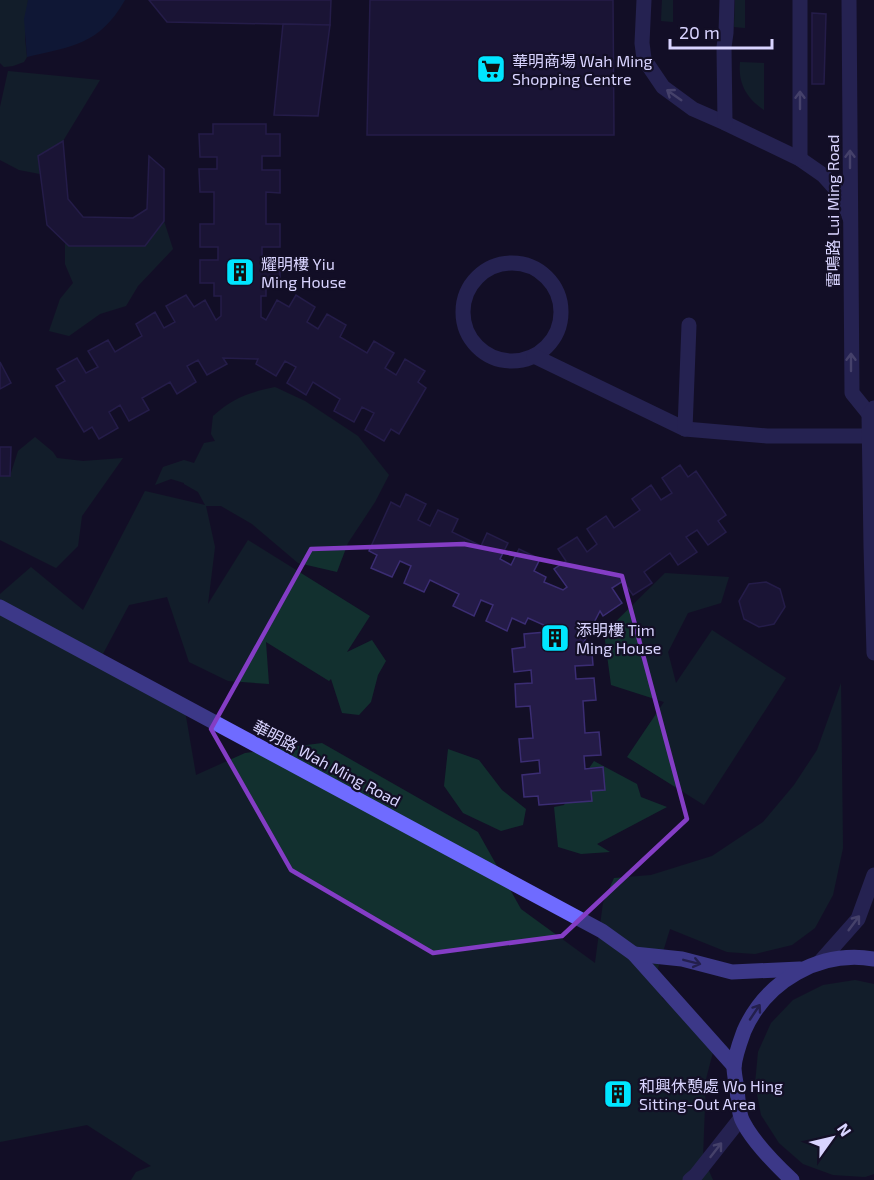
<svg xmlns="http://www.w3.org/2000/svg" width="874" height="1180" font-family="'Exo 2','Noto Sans TC',sans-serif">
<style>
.green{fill:#12302f}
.water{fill:#0c2248}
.building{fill:#241b47;stroke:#3b2d73;stroke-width:1.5}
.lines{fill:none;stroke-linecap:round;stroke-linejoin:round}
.lane{stroke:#3d3a85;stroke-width:15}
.street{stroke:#3d3a85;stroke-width:15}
.secondary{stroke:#6f6bff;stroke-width:15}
.oneway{stroke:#837fbc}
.oneway2{stroke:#38347d}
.marked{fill:none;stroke:#843dc5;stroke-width:4.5;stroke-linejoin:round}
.labels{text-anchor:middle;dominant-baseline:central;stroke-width:4.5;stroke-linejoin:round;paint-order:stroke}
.poi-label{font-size:16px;fill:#d9d4ff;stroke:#130f26;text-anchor:start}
.street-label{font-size:16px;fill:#d9d4ff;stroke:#130f26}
</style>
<rect width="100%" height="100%" fill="#130f26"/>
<g class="green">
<polygon points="0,0 28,0 25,39 27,57 24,62 13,66 4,67 0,63"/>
<polygon points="662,0 673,0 673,22 661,21"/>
<polygon points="735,0 745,0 745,28 734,27"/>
<path d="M740,62l24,1v47c-18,-12 -26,-27 -24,-48z"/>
<polygon points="8,71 100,80 63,141 38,156 40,174 19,170 0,160 0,107"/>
<polygon points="164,221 173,249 138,286 126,306 100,314 69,336 49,331 60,299 73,283 65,264 65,242 145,246"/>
<path d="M275,387l30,14 53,35 31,39 -14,27 -27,41 -11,29 -39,-9 -46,-39 -31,-18h-15l9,41 -7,57 40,-64 122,76 -23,36 25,-12 14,21 -8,14 -7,27 -12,13 -17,-2 -11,-34 -2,2 -63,-39 3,42 -41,-3 -39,-19 -22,-65 -38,8 -32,60 87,40 12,70 49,-22 77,-10 156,89 43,77 74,54 8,-60 11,-25 37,-3 61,-19 51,-34 31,-37 23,-35 24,-67 2,165 -10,47 -18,33 -23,17 -37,9 -28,-2 -57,-23 -12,39 4,30 7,6 44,48 -7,27 -3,78 10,23h-582l5,-8 15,-6 -64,-41 -87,17v-548l31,-27 52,43 62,-119 60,14 -7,-13 -14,-8v-1l-13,-4 -16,6 8,-18 21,-7 10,3 10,-20 11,-2 -4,-7 2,-18c21,-19 35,-23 62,-29z"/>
<polygon points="35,437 53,452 57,458 83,461 123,458 82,516 78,546 56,568 0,540 0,476 10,476 18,451"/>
<polygon points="665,573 729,577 721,603 688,613 668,652 676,683 712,630 786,678 704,805 627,757 664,702 611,685 604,633"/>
<polygon points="448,749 479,760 502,790 526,809 523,825 501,831 463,813 444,786"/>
<polygon points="594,761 637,784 641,797 667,807 597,844 610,852 581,854 558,847 554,807 564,805"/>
<polygon points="855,980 874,984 874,1174 865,1177 833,1175 803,1164 779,1143 761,1115 755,1084 758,1052 771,1023 793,1000 823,985"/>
</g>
<path class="water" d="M28,0h97c-26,45 -52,46 -98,57l-3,-38z"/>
<g class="building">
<polygon points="149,0 331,0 330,25 167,22"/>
<polygon points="370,0 613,0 614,135 367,135"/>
<polygon points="812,13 826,14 824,84 812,84"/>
<polygon points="283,24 330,25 318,116 274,115"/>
<polygon points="213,124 266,124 266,134 280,134 280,156 262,156 262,170 280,170 280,193 266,192 266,224 280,224 280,247 262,247 262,260 280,260 280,283 266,283 266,296 261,296 261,317 266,320 277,300 289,307 296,295 315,307 307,322 318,329 327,314 346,325 340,337 367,353 374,341 394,353 385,368 396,375 405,359 425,371 418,382 426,388 399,434 391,429 384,441 365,430 374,413 362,407 354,422 334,411 340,399 313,382 306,395 287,383 296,367 285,361 276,376 256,364 258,359 223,358 227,364 207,375 198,360 187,366 196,382 177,394 170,382 142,398 149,410 129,421 120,405 109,412 118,428 99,439 92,427 84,432 56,386 65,381 57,369 77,358 86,373 98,367 88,351 108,340 115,352 142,336 136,324 155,312 164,328 175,322 166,306 186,295 194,307 205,300 216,320 221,316 221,296 214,296 214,283 200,283 200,260 218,260 218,247 200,247 200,224 214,224 214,192 200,192 199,169 217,169 217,157 200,157 199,134 213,134"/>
<polygon points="63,141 68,199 83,217 133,218 147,209 149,156 164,169 164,221 145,246 69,246 47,225 38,156"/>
<polygon points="0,362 11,383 0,389"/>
<polygon points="0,447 11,447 10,476 0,476"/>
<polygon points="680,465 688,477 696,471 726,515 718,521 726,532 708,545 697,530 686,537 697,552 678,565 670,553 644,572 652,583 633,595 623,581 612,588 622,603 603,616 600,611 584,642 591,642 593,665 575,666 576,679 594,678 596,700 583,701 585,733 599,732 601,755 584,756 585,769 603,767 605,790 591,791 592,801 539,805 538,796 524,797 522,775 540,773 539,760 521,762 519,739 533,738 530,706 516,707 515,684 532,683 531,670 514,672 512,649 525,647 524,634 546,632 546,626 528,618 525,624 512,618 507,631 486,621 493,605 481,600 474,616 453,606 459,594 430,580 424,592 404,583 411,566 400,561 392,577 371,568 377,555 369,551 391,502 400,507 406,494 426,504 418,520 430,526 438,510 458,519 452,532 481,546 487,533 508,543 500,559 511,565 519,549 540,559 534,571 546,577 544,582 563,590 567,587 554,569 566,561 558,549 577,537 587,552 597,544 587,529 606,516 614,528 640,510 632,499 651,485 661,500 672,493 662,478"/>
<polygon points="766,582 780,589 785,607 774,624 759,627 744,619 739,601 749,584"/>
<polygon points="614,1082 625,1084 629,1096 621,1105 610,1102 606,1091"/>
</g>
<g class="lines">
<g class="lane">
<polyline points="644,0 642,43 644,59 663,87 693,109 725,123 800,159 823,175 841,195 850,218"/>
<polyline points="725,123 724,47 726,33 727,0"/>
<polyline points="800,159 800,0"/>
<circle cx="512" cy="312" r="49"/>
<polyline points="534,356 685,429 767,436 870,436"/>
<polyline points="685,429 689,325"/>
</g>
<g class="street">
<polyline points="849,0 852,393 869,414"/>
<polyline points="874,408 869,414 871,546 874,653"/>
<polyline points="819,963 858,919 874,875"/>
<polyline points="690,1180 696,1175 741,1118"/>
</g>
<g class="secondary">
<polyline points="0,607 602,931 634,954 734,1066"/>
<polyline points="634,954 682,959 732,972 800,969"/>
<path d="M792,1180c-17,-16 -33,-32 -45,-51 -2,-4 -5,-8 -6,-12 -3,-9 -3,-19 -4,-28 -1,-7 -3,-15 -3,-22 1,-12 6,-25 10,-36 22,-50 75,-81 130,-72"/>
</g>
</g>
<defs><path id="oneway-shaft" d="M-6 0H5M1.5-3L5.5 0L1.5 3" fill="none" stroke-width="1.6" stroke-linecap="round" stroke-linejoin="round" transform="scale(1.5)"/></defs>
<g class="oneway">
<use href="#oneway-shaft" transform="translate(674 95) rotate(-145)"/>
<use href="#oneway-shaft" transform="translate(800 100) rotate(-90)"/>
<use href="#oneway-shaft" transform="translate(850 159) rotate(-90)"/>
<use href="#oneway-shaft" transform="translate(851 362) rotate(-90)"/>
<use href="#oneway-shaft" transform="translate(854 923) rotate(-53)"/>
<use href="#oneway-shaft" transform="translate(716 1150) rotate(-52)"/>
</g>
<g class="oneway2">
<use href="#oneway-shaft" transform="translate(692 962) rotate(14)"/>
<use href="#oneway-shaft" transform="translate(755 1012) rotate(-56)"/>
</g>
<path d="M0 0H874V1180H0ZM464,544l158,32 65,243 -125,117 -129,17 -142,-83 -80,-141 100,-180z" fill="#130f26" fill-opacity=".55" fill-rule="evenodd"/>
<path class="marked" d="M464,544l158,32 65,243 -125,117 -129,17 -142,-83 -80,-141 100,-180z"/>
<defs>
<g id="supermarket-square" transform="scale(1.5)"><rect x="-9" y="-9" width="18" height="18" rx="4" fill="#00e5ff" stroke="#130f26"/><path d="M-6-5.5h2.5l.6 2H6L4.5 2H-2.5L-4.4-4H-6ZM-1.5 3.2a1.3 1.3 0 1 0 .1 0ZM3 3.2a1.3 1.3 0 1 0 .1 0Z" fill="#111"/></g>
<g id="building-square" transform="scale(1.5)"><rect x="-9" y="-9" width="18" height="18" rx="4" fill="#00e5ff" stroke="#130f26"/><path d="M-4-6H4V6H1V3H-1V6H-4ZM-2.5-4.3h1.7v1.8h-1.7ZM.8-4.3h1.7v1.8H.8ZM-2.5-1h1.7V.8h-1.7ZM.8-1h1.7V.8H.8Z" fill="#111"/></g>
</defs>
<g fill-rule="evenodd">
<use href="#supermarket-square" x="491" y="69"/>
<use href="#building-square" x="240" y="272"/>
<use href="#building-square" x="555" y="638"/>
<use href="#building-square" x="618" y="1094"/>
</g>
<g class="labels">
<g class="poi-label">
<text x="512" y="60">華明商場 Wah Ming<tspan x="512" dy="18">Shopping Centre</tspan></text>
<text x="261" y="263">耀明樓 Yiu<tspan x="261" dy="18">Ming House</tspan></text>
<text x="576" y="629">添明樓 Tim<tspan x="576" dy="18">Ming House</tspan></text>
<text x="639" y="1085">和興休憩處 Wo Hing<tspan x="639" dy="18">Sitting-Out Area</tspan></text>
</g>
<g class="street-label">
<text transform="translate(832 211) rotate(-90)">雷鳴路 Lui Ming Road</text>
<text transform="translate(327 763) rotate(28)">華明路 Wah Ming Road</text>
</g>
</g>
<g transform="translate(832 1138) rotate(56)" stroke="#130f26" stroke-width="4.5" paint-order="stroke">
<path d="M0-4.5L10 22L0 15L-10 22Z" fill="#d9d4ff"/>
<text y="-9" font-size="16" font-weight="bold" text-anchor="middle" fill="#d9d4ff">N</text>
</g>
<path d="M670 39v9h102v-9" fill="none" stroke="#d9d4ff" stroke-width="3"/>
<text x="679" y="39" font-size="18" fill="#d9d4ff" stroke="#130f26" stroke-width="4.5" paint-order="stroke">20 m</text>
</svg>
